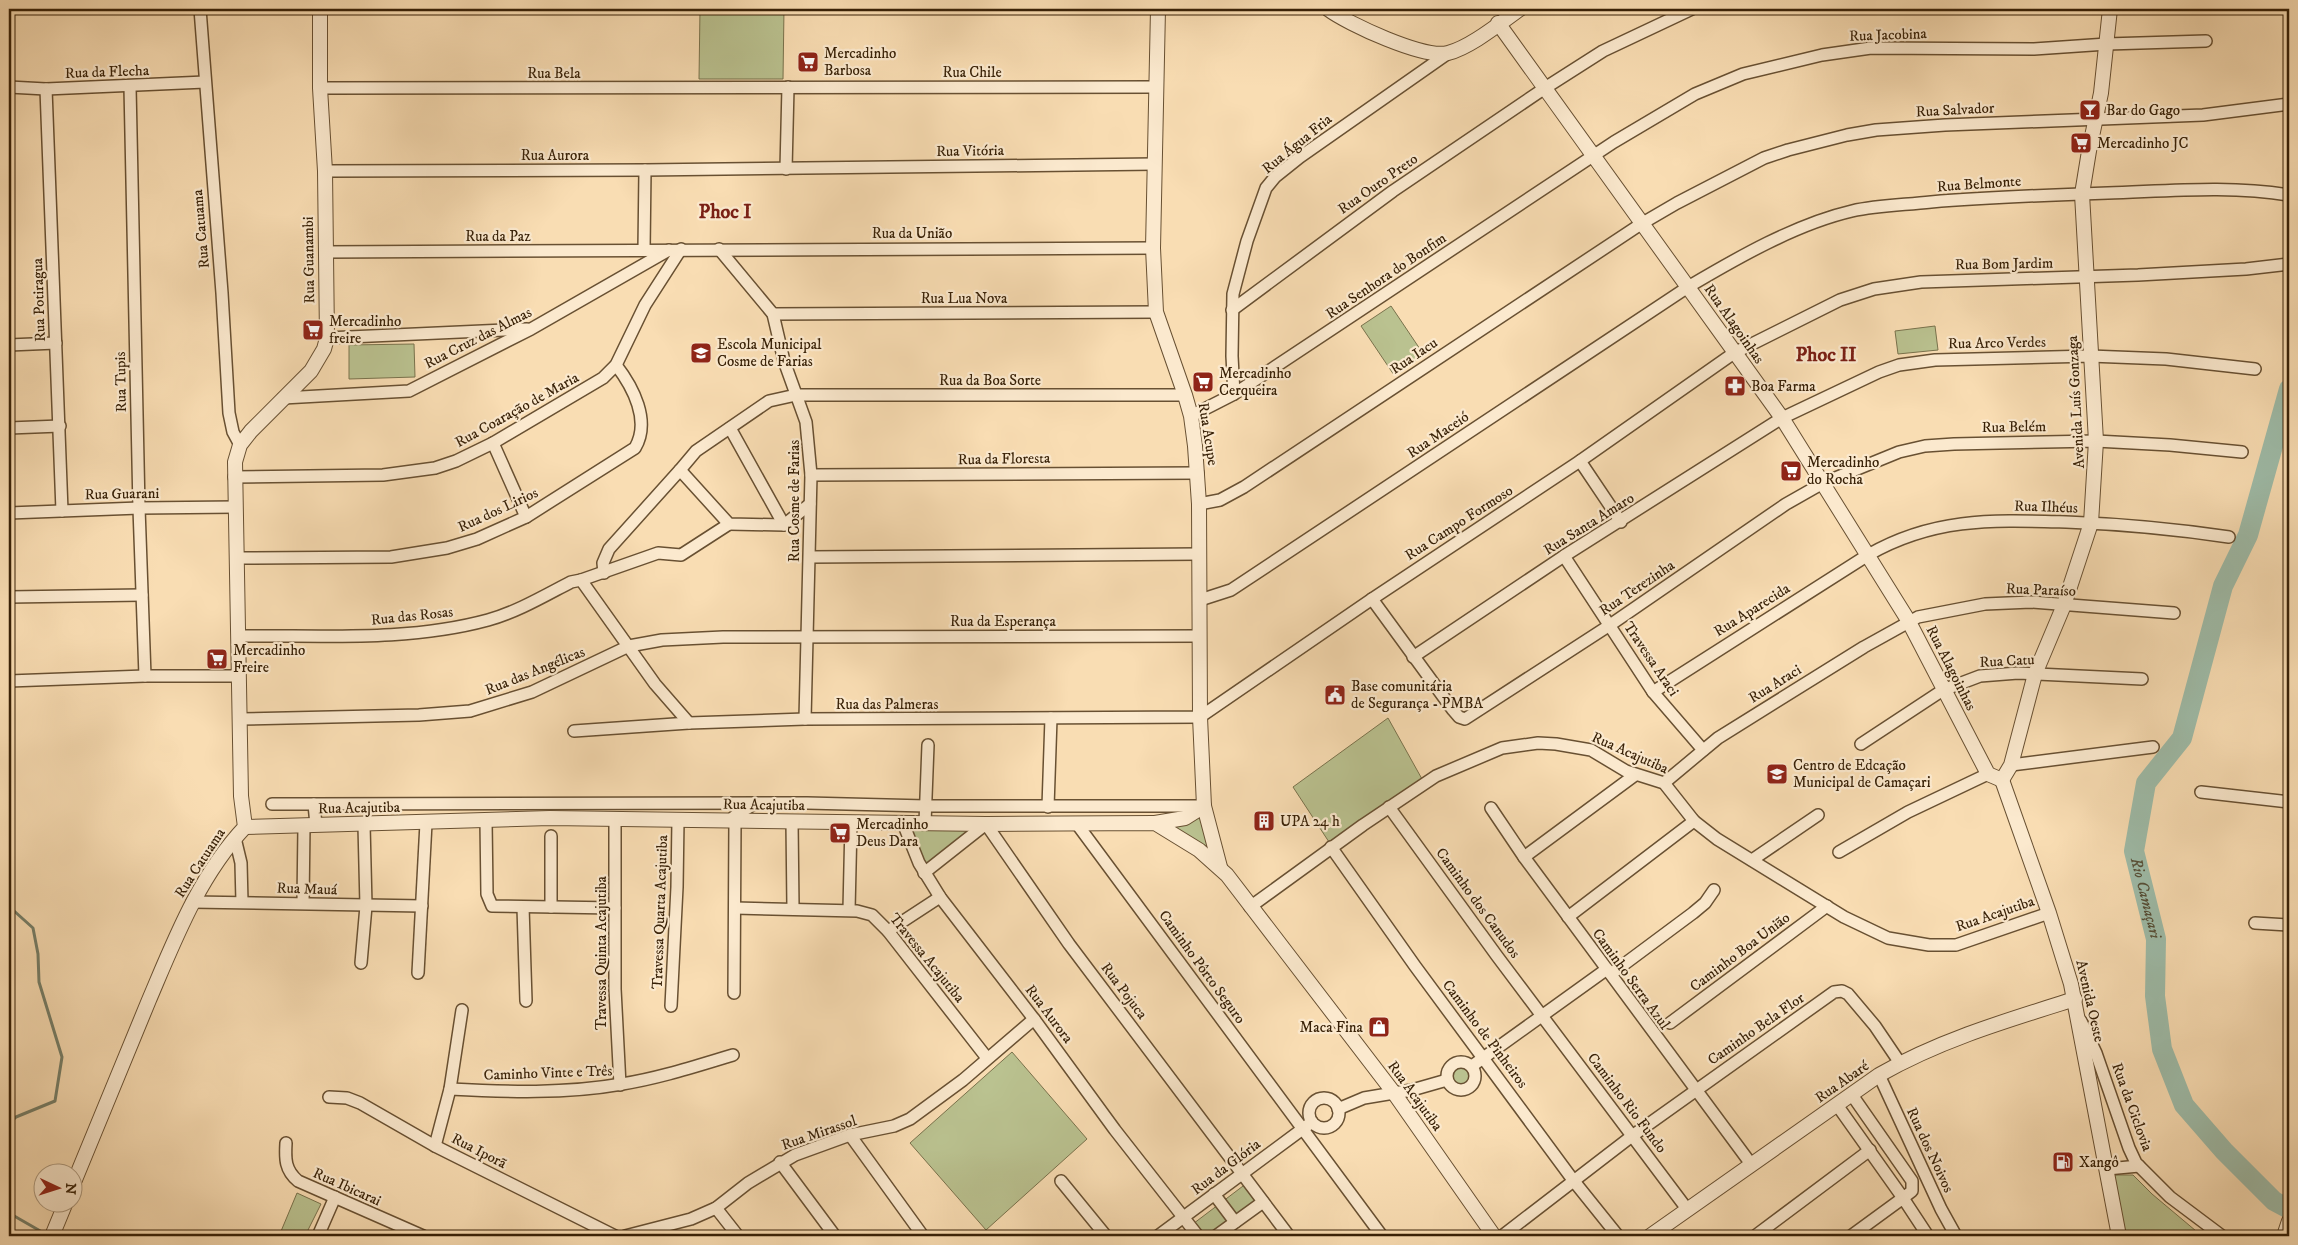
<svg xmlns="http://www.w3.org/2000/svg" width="2298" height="1245" font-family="'IM FELL DW Pica',serif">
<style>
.green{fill:#bac290;stroke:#79724c}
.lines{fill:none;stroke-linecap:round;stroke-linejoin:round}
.stream{stroke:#757e68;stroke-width:3}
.river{stroke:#9ebca9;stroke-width:20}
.minor-casing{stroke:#685032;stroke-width:14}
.tertiary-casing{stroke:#685032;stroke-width:16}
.minor{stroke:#fbe9ce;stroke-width:11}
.tertiary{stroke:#fbe9ce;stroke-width:14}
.labels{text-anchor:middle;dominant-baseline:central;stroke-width:4.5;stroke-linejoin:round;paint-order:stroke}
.street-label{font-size:15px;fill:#382107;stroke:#fbe9ce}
.poi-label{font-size:15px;fill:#382107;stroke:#fbe9ce;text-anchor:start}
.water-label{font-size:16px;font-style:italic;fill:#575038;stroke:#fbe9ce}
.district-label{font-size:20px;font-weight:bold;fill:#7a1f14;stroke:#fbe9ce}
</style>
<rect width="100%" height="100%" fill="#f9ddb3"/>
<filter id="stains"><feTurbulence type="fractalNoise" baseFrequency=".004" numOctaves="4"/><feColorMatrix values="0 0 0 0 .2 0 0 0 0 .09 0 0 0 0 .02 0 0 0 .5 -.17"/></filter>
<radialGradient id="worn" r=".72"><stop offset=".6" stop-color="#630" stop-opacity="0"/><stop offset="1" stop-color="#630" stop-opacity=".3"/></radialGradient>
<g class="green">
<polygon points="700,9 784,9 783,79 699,79"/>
<polygon points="1391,306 1424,355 1394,375 1361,326"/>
<polygon points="1935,326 1938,350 1898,354 1895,331"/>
<polygon points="414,344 415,377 349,379 349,345"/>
<polygon points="1388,718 1422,779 1329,842 1293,787"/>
<polygon points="1203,812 1217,860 1158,824"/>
<polygon points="904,823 985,824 929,872"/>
<polygon points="1012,1052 1087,1139 986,1230 910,1143"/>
<circle cx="1462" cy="1075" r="10"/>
<polygon points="2113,1175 2133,1175 2152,1194 2202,1236 2126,1236"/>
<polygon points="1247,1183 1259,1199 1211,1236 1177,1236"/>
<polygon points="297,1193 321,1204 305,1236 279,1236"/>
</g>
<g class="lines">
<g class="stream">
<polyline points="9,882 13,910 33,928 38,954 39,982 62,1057 55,1101 16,1117 9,1123"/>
<polyline points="9,1148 11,1153 9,1181"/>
<polyline points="9,1213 49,1236"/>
</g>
<path class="river" id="s1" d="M2289,389l-41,146 -25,51 -41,152 -36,45 -12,68 22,88 -1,57 7,53 22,56 40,46 50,50 15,8"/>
<g class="minor-casing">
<g id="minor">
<polyline points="200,9 222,293 229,413 233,432 240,445"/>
<polyline points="9,87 46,89 205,82"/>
<polyline points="130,87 139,508 145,676"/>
<polyline points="320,88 1157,87"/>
<polyline points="46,89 62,511"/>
<polyline points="786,169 788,87"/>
<polyline points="325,171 645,170 1155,164"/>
<polyline points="719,249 773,314 784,361 806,422 811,475 805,719"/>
<polyline points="644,250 645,170"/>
<polyline points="325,252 1153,248"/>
<polyline points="1232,310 1393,191 1545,88 1603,51 1692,9"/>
<polyline points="773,314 1156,312"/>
<polyline points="327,338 527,329"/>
<polyline points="9,345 56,343"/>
<polyline points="1234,394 1232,356 1233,294 1247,241 1266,188 1275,177 1300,157 1447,54"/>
<polyline points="283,398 409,391 531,329 669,250"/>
<polyline points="1191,416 1234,394 1614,142 1695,94 1743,74 1822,55 1871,48 2034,49 2107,44 2206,41"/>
<polyline points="9,428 60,426"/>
<polyline points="730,428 784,525"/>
<polyline points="493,443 526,517"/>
<polyline points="1580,461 1621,522"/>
<polyline points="680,470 696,451 769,401 796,395 1185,395"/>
<polyline points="811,475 1198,473"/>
<polyline points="234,477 383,475 435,468 456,461 493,443 603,378 616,365 645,305 681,249"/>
<polyline points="1199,504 1220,500 1244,487 1641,224 1677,203 1764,158 1788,150 1847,135 1876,130 1945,125 2203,115 2289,104"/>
<polyline points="9,513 139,508 236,507"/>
<polyline points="1564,556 1653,692 1703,750"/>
<polyline points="810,557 1199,554"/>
<path d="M238,558l153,-1 56,-9 30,-9 49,-22 109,-69c16,-27 -2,-61 -19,-83"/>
<polyline points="604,573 603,563 609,549 680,470 729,524 784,525 810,504"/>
<polyline points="581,580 658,553 681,555 729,524"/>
<polyline points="9,597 142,595"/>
<polyline points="1372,599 1453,710 1459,717 1465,719 1610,625 1786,504 1823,483 1899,452 1925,446 1954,444 2096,441 2170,445 2242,452"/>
<path d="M1200,600l31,-10 457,-303c49,-29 108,-63 164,-76 26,-6 52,-6 79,-9 59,-5 118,-7 177,-9 60,-2 122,-8 181,2"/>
<path d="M238,636c84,-1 169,6 250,-16 29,-8 56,-24 83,-38l10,-2 74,104 34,39"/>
<polyline points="1413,657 1564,556 1782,418 1879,372 1899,365 1935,360 2090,356 2166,359 2255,369"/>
<polyline points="9,681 145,676 239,676"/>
<path d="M1653,692l215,-137c66,-38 126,-35 198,-33 55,2 109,7 163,15"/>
<polyline points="240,719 419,715 470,711 532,692 629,646 662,640 723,637 1200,636"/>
<polyline points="574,731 689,723 805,719 1200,717 1372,599 1580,461 1734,353 1840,300 1874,289 1921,282 2138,275 2246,269 2289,264"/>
<polyline points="1861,744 1943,690 1980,676 2018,673 2142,679"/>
<polyline points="2011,765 2153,747"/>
<polyline points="1664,783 1718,738 1864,647 1918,617 1985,604 2031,602 2174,613"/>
<polyline points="2201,792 2289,802"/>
<polyline points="272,804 314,804"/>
<polyline points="1048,807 1051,718"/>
<polyline points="1389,807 1497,956 1687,1209"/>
<polyline points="1491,808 1524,857 1751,1164"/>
<polyline points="486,821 487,894 492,906 615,908"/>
<polyline points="615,821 615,989 620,1085"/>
<path d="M730,821c6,-9 17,-11 25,-18"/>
<polyline points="792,822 793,908"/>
<polyline points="903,823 919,863 940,897 1034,1019 1115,1130 1198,1236"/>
<polyline points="925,823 928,745"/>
<polyline points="1077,824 1382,1236"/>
<polyline points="316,825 314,804 807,803 926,806 1204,806"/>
<polyline points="551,836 551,907"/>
<polyline points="235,838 241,863 242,902"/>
<polyline points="1331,847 1415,966 1573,1180 1618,1236"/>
<polyline points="1839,852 1908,812 1988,774"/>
<polyline points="1524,857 1635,775"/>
<polyline points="1752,860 1818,815"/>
<polyline points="924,873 986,824 1069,944 1289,1236"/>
<polyline points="192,902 422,906"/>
<polyline points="303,903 304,826"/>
<polyline points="523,907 526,1001"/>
<polyline points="1250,907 1363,825 1436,776 1502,748 1538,743 1556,744 1591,750 1626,771 1664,783 1694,821 1717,839 1844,917 1888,938 1929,945 1956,945 2049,913"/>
<polyline points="735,908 857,911 872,915 888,931 987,1058"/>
<polyline points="849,910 851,823"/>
<polyline points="1568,917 1694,821"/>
<polyline points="2255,923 2289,925"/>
<polyline points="888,931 940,897"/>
<polyline points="361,963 366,906 364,825"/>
<polyline points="418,973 426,823"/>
<polyline points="1611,974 1693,913 1705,903 1714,890"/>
<polyline points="734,993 735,821"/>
<polyline points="671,1006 677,887 678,820"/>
<polyline points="2081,1021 2096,1053 2129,1148 2136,1163 2170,1197 2222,1236"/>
<polyline points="1670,1023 1827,906"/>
<circle cx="1461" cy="1076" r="14"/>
<polyline points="1472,1066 1607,969"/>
<polyline points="1879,1075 1941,1209 1956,1236"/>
<path d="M450,1089c57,3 115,5 172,-5 38,-6 74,-18 111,-29"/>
<polyline points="329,1097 347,1098 360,1103 435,1146 615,1236"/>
<circle cx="1324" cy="1113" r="15"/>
<polyline points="1837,1105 1903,1198 1912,1191 1912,1181 1852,1095"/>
<polyline points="1338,1109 1364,1098 1412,1090 1447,1080"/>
<polyline points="850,1135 923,1236"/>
<path d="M286,1143c-1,16 -1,27 12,38l125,55"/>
<polyline points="435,1146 450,1089 462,1010"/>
<polyline points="780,1162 835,1236"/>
<polyline points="2107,1169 2139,1166"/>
<polyline points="1061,1181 1106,1236"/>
<polyline points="1214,1194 1235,1222"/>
<polyline points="716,1208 738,1236"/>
<polyline points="318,1236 335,1197"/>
<polyline points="625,1236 691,1219 716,1208 748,1183 795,1155 850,1135 894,1126 910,1119 963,1080 1034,1019"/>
<polyline points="1158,1236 1312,1122"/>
<polyline points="1216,1236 1263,1202"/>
<polyline points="1502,1236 1632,1136 1834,992 1842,991 1848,994 1875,1026 1900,1063"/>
<polyline points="1755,1236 1870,1150"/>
<polyline points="1851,1236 1903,1198 1928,1236"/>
</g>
</g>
<g class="tertiary-casing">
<g id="tertiary">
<polyline points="1158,9 1153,248 1156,312 1185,395 1191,416 1195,446 1199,504 1200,717 1204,806 1220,867"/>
<path d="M1328,9c20,15 96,50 120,44 23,-6 52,-30 72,-44"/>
<polyline points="1498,23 1782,418 1908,620 1988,774 2002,780"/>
<polyline points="2002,780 2011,765 2035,674 2064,605 2091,523 2096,441 2082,194 2089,151 2101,93 2110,9"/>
<polyline points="2002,780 2049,913 2071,984 2119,1236"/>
<polyline points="1155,823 1185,818 1204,806"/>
<polyline points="245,827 550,818 986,824 1155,823 1199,850 1227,875 1394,1093 1494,1236"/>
<path d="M72,1187c26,-62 51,-125 77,-187 26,-61 50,-124 96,-173l-4,-31 -6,-334 5,-17 11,-14 60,-60 13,-22 3,-11 -2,-167 -5,-83v-79"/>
<polyline points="52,1236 66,1202"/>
<path d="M1650,1236l229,-161c61,-35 129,-55 196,-76"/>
<polyline points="2284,1236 2289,1221"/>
</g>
</g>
<use href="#minor" class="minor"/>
<use href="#tertiary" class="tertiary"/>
</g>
<defs>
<g id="supermarket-square" transform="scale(1.125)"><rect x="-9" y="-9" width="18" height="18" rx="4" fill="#8f2418" stroke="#fbe9ce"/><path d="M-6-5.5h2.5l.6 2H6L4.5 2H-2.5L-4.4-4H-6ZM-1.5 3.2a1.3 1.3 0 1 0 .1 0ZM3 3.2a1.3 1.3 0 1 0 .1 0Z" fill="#fff"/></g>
<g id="bar-square" transform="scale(1.125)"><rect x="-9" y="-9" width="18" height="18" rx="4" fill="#8f2418" stroke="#fbe9ce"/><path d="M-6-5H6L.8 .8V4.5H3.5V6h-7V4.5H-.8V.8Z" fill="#fff"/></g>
<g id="school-square" transform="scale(1.125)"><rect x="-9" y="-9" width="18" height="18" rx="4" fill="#8f2418" stroke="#fbe9ce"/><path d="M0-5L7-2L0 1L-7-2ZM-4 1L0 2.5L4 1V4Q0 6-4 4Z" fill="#fff"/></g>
<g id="pharmacy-square" transform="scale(1.125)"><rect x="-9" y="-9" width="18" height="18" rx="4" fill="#8f2418" stroke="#fbe9ce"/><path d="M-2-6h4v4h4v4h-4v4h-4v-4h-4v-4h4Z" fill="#fff"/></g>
<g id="civic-square" transform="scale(1.125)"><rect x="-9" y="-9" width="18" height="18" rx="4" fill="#8f2418" stroke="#fbe9ce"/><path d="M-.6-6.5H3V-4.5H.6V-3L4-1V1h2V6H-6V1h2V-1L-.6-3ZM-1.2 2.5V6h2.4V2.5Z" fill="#fff"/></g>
<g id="building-square" transform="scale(1.125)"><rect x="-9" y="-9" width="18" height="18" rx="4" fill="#8f2418" stroke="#fbe9ce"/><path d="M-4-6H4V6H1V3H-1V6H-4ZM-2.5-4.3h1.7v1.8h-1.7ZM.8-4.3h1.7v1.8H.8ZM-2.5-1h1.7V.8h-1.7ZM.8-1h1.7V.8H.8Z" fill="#fff"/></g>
<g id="shop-square" transform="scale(1.125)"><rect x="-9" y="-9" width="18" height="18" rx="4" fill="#8f2418" stroke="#fbe9ce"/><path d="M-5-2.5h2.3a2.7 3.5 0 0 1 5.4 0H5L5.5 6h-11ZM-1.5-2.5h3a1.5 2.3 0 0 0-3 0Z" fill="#fff"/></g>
<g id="fuel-square" transform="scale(1.125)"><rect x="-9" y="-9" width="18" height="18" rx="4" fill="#8f2418" stroke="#fbe9ce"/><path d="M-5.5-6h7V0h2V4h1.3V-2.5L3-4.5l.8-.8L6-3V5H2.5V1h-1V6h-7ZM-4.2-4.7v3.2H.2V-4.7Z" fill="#fff"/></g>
</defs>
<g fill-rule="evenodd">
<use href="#supermarket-square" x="808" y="62"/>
<use href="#bar-square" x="2090" y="110"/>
<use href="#supermarket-square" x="2081" y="143"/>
<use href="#supermarket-square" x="313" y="330"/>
<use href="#school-square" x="701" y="353"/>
<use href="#supermarket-square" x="1203" y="382"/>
<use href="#pharmacy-square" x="1735" y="386"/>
<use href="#supermarket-square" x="1791" y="471"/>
<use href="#supermarket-square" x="217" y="659"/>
<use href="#civic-square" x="1335" y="695"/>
<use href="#school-square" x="1777" y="774"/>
<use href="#building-square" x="1264" y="821"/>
<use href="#supermarket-square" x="840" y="833"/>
<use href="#shop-square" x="1379" y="1027"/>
<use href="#fuel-square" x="2063" y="1162"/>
</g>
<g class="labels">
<g class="street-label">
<text transform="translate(1888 35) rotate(-2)">Rua Jacobina</text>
<text transform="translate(107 72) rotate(-2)">Rua da Flecha</text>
<text x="972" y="72">Rua Chile</text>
<text x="554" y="73">Rua Bela</text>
<text transform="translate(1955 110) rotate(-3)">Rua Salvador</text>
<text transform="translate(1297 144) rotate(-39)">Rua Água Fria</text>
<text transform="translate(970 151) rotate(-1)">Rua Vitória</text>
<text x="555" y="155">Rua Aurora</text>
<text transform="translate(1378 184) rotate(-35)">Rua Ouro Preto</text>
<text transform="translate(1979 184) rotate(-4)">Rua Belmonte</text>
<text transform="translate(201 229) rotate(-95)">Rua Catuama</text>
<text x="912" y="233">Rua da União</text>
<text x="498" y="236">Rua da Paz</text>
<text transform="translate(309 260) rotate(-91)">Rua Guanambi</text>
<text transform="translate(2004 264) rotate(-1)">Rua Bom Jardim</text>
<text transform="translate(1386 276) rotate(-34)">Rua Senhora do Bonfim</text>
<text x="964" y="298">Rua Lua Nova</text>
<text transform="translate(39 300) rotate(-92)">Rua Potiragua</text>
<text transform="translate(1734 324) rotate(55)">Rua Alagoinhas</text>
<text transform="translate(478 338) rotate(-27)">Rua Cruz das Almas</text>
<text transform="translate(1997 343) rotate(-1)">Rua Arco Verdes</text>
<text transform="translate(1414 356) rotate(-34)">Rua Iacu</text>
<text x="990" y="380">Rua da Boa Sorte</text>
<text transform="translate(121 382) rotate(-91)">Rua Tupis</text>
<text transform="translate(2076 402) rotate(-93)">Avenida Luís Gonzaga</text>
<text transform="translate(517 410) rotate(-29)">Rua Coaração de Maria</text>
<text transform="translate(2014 427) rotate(-1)">Rua Belém</text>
<text transform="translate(1208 434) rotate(81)">Rua Acupe</text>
<text transform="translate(1438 435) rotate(-34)">Rua Maceió</text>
<text transform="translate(1004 459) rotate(-1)">Rua da Floresta</text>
<text transform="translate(122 494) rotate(-1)">Rua Guarani</text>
<text transform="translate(794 501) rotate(-90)">Rua Cosme de Farias</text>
<text transform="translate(2046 507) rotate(2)">Rua Ilhéus</text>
<text transform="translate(498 510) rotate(-25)">Rua dos Lirios</text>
<text transform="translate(1459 523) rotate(-33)">Rua Campo Formoso</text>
<text transform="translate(1589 524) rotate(-32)">Rua Santa Amaro</text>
<text transform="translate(1637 588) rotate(-34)">Rua Terezinha</text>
<text transform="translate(2041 590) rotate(2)">Rua Paraíso</text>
<text transform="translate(1752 610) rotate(-32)">Rua Aparecida</text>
<text transform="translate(412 616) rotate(-6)">Rua das Rosas</text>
<text x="1003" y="621">Rua da Esperança</text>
<text transform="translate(1651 659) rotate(56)">Travessa Araci</text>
<text transform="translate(2007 661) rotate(-3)">Rua Catu</text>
<text transform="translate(1951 668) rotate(63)">Rua Alagoinhas</text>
<text transform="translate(535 671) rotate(-22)">Rua das Angélicas</text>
<text transform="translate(1775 684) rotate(-32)">Rua Araci</text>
<text x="887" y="704">Rua das Palmeras</text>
<text transform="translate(1630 753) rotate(24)">Rua Acajutiba</text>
<text transform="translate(764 805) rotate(1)">Rua Acajutiba</text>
<text transform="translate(359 808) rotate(-1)">Rua Acajutiba</text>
<text transform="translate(200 863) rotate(-57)">Rua Catuama</text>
<text transform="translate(307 889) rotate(2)">Rua Mauá</text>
<text transform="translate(1478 903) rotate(54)">Caminho dos Canudos</text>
<text transform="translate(660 912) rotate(-88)">Travessa Quarta Acajutiba</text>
<text transform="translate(1995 914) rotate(-19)">Rua Acajutiba</text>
<text transform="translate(1740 952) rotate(-37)">Caminho Boa União</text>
<text transform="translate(601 953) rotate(-90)">Travessa Quinta Acajutiba</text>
<text transform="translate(927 958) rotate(51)">Travessa Acajutiba</text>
<text transform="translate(1202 967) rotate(54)">Caminho Pôrto Seguro</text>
<text transform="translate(1631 979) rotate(54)">Caminho Serra Azul</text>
<text transform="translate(1124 991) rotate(53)">Rua Pojuca</text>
<text transform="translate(2090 1001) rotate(77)">Avenida Oeste</text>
<text transform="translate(1049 1014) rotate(53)">Rua Aurora</text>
<text transform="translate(1756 1029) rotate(-35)">Caminho Bela Flor</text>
<text transform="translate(1485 1034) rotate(53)">Caminho de Pinheiros</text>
<text transform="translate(548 1073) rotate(-2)">Caminho Vinte e Três</text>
<text transform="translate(1842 1082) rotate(-35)">Rua Abaré</text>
<text transform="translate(1415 1096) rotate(54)">Rua Acajutiba</text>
<text transform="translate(1627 1103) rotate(53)">Caminho Rio Fundo</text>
<text transform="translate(2132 1107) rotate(70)">Rua da Ciclovia</text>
<text transform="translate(819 1133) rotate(-19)">Rua Mirassol</text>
<text transform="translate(1930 1150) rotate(65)">Rua dos Noivos</text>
<text transform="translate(479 1151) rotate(27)">Rua Iporã</text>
<text transform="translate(1226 1167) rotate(-37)">Rua da Glória</text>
<text transform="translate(347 1187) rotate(24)">Rua Ibicarai</text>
</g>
<g class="poi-label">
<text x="824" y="53">Mercadinho<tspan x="824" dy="17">Barbosa</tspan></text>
<text x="2106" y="110">Bar do Gago</text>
<text x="2097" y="143">Mercadinho JC</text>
<text x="329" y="321">Mercadinho<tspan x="329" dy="17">freire</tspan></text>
<text x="717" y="344">Escola Municipal<tspan x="717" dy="17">Cosme de Farias</tspan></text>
<text x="1219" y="373">Mercadinho<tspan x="1219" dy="17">Cerqueira</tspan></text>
<text x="1751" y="386">Boa Farma</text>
<text x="1807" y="462">Mercadinho<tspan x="1807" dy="17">do Rocha</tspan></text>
<text x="233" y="650">Mercadinho<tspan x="233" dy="17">Freire</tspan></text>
<text x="1351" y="686">Base comunitária<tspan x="1351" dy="17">de Segurança - PMBA</tspan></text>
<text x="1793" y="765">Centro de Edcação<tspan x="1793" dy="17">Municipal de Camaçari</tspan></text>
<text x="1280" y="821">UPA 24 h</text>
<text x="856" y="824">Mercadinho<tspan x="856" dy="17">Deus Dara</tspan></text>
<text x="1363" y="1027" text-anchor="end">Maca Fina</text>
<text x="2079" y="1162">Xangô</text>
</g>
<g class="water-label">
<text stroke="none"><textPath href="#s1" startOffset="541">Rio Camaçari</textPath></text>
</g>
<g class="district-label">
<text x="725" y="212">Phoc I</text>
<text x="1826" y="355">Phoc II</text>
</g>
</g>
<rect width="2298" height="1245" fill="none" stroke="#f9ddb3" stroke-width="30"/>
<rect x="10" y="10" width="2278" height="1225" fill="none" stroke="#382107" stroke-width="2.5"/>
<rect x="15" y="15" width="2268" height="1215" fill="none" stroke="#382107"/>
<g transform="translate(58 1188) rotate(94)"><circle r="24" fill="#fbe9ce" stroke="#ad997e"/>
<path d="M0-4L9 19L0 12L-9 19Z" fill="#8f2418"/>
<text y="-8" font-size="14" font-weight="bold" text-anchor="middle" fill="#382107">N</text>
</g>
<rect width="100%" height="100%" filter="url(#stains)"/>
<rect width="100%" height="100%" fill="url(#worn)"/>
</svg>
